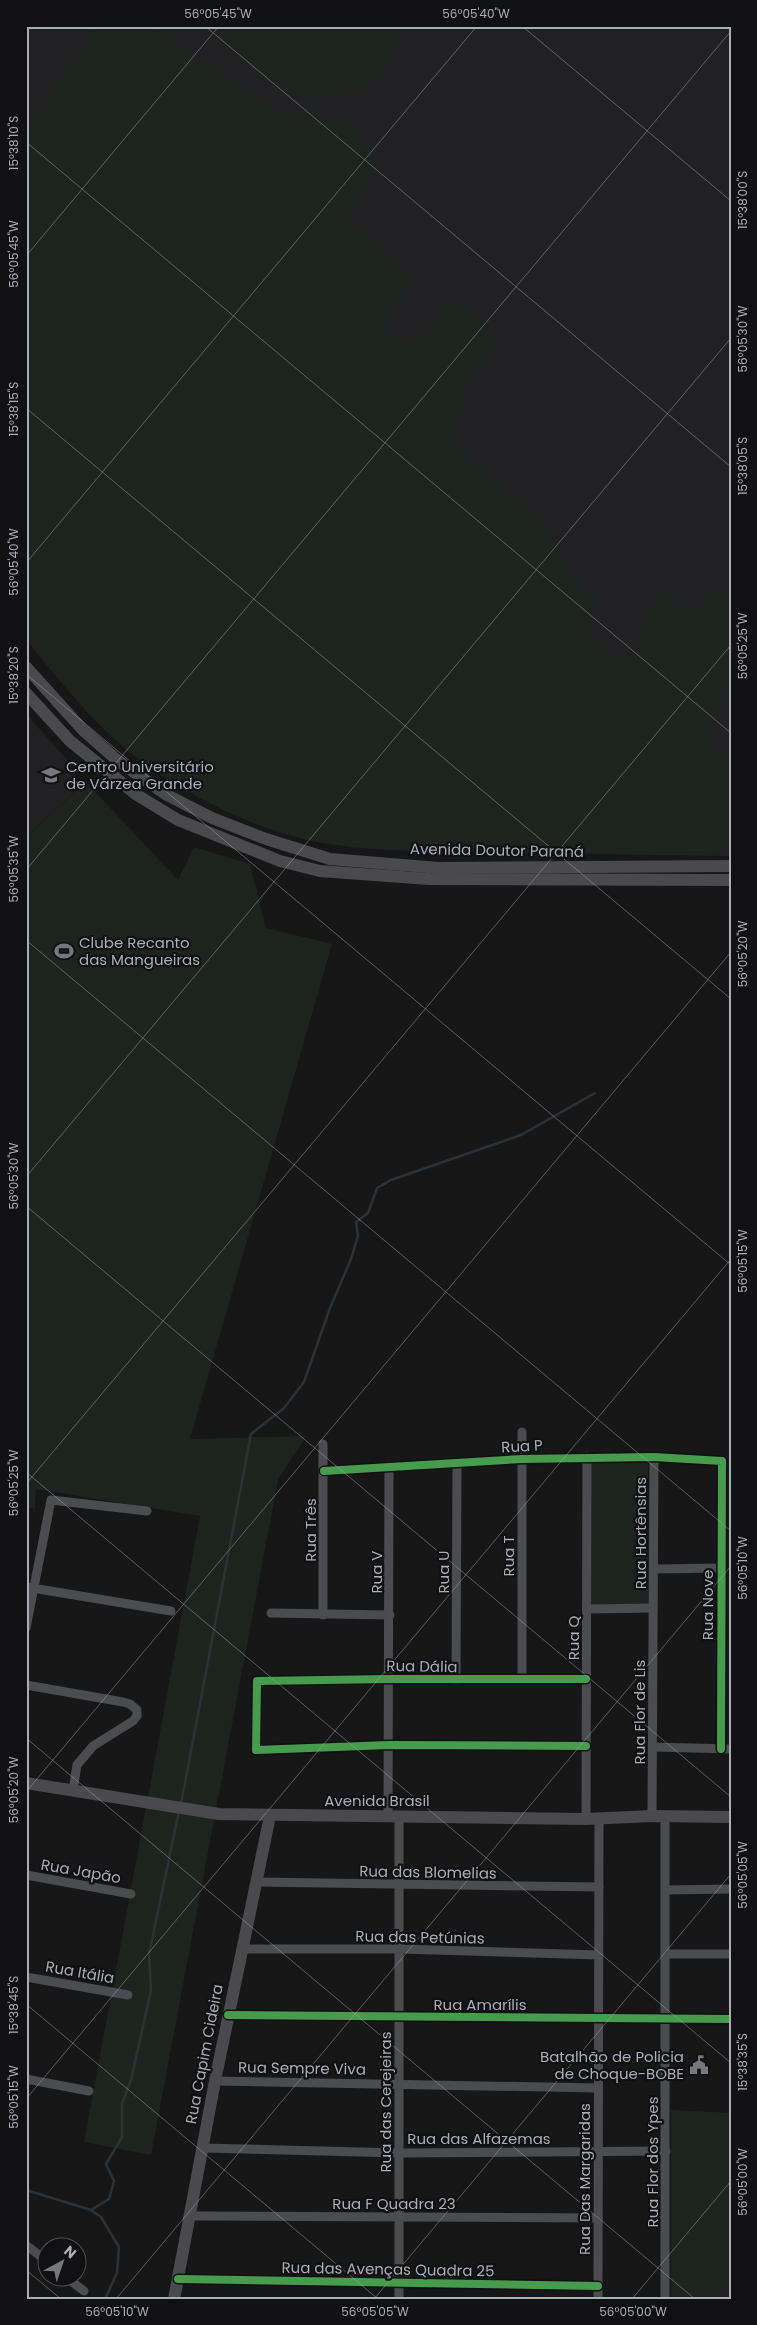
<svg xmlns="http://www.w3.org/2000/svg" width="757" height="2325" font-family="Poppins,sans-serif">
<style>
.built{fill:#212123}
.green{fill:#1d241e}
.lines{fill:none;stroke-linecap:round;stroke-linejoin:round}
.stream{stroke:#2a3239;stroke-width:2.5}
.street{stroke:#4b4c50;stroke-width:9}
.secondary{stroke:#4a4a4e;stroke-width:12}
.cycleway-casing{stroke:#111113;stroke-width:11}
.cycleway{stroke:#469c4c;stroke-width:8}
.ticks{fill:none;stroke:#a8adb8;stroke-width:1;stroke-opacity:0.45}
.labels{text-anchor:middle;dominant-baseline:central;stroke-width:4.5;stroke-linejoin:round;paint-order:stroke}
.poi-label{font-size:15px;fill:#a8adb8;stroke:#111113;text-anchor:start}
.street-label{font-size:15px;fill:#a8adb8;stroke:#111113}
.neatline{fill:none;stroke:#a8adb8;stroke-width:2}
.ticks-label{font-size:12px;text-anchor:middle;fill:#a8adb8}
</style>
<rect width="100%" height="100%" fill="#171717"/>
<g class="built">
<polygon points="26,26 731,26 731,856 26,148"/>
<polygon points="26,714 70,763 80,787 26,837"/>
</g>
<g class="green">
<path d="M97,26h53l126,85 60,12h21l2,3 2,16 17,15 -13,33 -20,30 68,54 -5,15 -28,36 31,22 39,-47 25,16 22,22 1,9 -36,41 -1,20 -5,22 -7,9 86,78 25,31 15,36 23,19 -17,23 37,31c28,-7 16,-17 24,-36 4,-11 12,-21 18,-31l34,24 16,-22 21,4v71l-5,1 -6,5 7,8c-5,37 -46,48 4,81v94c-76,-1 -151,-2 -227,-3 -58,-2 -117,0 -175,-9 -57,-9 -114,-35 -162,-65 -57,-35 -100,-88 -141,-140v-512z"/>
<polygon points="218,26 399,26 399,39 380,79 357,90 316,100 277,91 225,49 217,36"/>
<polygon points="86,782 178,880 194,847 250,864 266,928 332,944 190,1439 306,1436 278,1480 151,2155 84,2142 200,1516 36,1489 35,1509 26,1507 26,837"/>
<polygon points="590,1459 648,1460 649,1606 590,1606"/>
<polygon points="671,2110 731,2113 731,2299 671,2299"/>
</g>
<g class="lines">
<g class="stream">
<polyline points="181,1804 251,1434 284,1408 304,1382 330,1308 351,1259 358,1236 356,1222 368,1213 377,1188 391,1180 521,1135 595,1093"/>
<polyline points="26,2190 91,2210 101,2217 119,2247 117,2273 105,2299"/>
<polyline points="91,2210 109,2199 114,2181 106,2164 122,2137 122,2104 131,2080 151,1990 149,1954 179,1811"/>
</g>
<g class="street">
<polyline points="324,1471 522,1459 654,1457 722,1461 721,1749"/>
<polyline points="654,1569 721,1568"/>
<polyline points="26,1587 171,1611"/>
<polyline points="587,1609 653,1608"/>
<polyline points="271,1613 390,1615"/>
<polyline points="323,1615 323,1444"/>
<polyline points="26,1628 51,1500 147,1511"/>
<polyline points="522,1679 522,1432"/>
<polyline points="456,1680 457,1464"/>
<polyline points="26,1685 123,1702 130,1704 137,1710 137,1716 133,1721 93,1746 77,1765 73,1790"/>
<polyline points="586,1746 389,1745 256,1750 257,1681 390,1679 586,1679"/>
<polyline points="653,1747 731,1749"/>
<polyline points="388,1815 389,1466"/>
<polyline points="652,1816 654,1457"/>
<polyline points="586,1819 587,1457"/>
<polyline points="26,1875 131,1894"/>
<polyline points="256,1882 599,1887"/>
<polyline points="666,1890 731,1889"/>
<polyline points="242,1949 400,1949 599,1955"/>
<polyline points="665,1954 731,1954"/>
<polyline points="26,1977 128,1995"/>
<polyline points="228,2015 731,2019"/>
<polyline points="26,2079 89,2091"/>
<polyline points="215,2081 598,2088"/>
<polyline points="202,2148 399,2153 666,2151"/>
<polyline points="190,2216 598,2218"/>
<polyline points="26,2245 48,2262"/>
<polyline points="67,2278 84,2291"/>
<polyline points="178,2279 598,2286"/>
<polyline points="399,2299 399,1816"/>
<polyline points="598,2299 599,1818"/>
<polyline points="665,2299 665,1816"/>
</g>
<g class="secondary">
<polyline points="26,667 83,730 117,760 167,795 212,818 266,839 330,859 439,868 731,866"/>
<polyline points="26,693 70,741 137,795 178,820 280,861 320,871 429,879 731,880"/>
<polyline points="26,1783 219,1814 586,1819 652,1816 731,1817"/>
<polyline points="174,2299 215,2081 270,1816"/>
</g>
<g class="cycleway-casing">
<g id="cycleway">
<polyline points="324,1471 522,1459 654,1457 722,1461 721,1749"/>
<polyline points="586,1746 389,1745 256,1750 257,1681 390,1679 586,1679"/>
<polyline points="228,2015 731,2019"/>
<polyline points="178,2279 598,2286"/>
</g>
</g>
<use href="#cycleway" class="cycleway"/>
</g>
<path class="ticks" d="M205,26l526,441M522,26l209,175M26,142l705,591M26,256l193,-230M26,408l705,591M26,563l451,-537M26,674l705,591M26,870l705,-839M26,940l705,591M26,1177l705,-839M26,1206l705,591M26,1472l705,591M26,1484l705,-839M26,1738l669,561M26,1792l705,-840M26,2004l352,295M26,2099l705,-840M26,2270l35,29M116,2299l615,-733M374,2299l357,-425M632,2299l99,-118"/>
<defs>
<g id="university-bare" transform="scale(1.5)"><path d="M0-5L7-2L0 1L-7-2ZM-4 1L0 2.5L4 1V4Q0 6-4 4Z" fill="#757880" stroke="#111113" stroke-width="2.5" paint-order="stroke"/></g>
<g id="stadium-bare" transform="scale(1.5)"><path d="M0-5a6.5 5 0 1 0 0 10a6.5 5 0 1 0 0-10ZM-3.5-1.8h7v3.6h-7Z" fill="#757880" stroke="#111113" stroke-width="2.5" paint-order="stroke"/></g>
<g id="civic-bare" transform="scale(1.5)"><path d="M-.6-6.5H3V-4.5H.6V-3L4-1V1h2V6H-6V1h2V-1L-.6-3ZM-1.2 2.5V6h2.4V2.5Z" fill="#757880" stroke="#111113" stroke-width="2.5" paint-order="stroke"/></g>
</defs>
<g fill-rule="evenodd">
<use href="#university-bare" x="51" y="775"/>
<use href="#stadium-bare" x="64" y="951"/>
<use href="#civic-bare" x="699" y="2065"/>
</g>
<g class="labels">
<g class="poi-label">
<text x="66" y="766">Centro Universitário<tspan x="66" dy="17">de Várzea Grande</tspan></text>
<text x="79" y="942">Clube Recanto<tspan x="79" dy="17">das Mangueiras</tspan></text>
<text x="684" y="2056" text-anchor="end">Batalhão de Policia<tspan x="684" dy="17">de Choque-BOBE</tspan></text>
</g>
<g class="street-label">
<text transform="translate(497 850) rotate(1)">Avenida Doutor Paraná</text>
<text transform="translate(522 1446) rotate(-3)">Rua P</text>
<text transform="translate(310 1530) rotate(-90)">Rua Três</text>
<text transform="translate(640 1533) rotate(-90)">Rua Hortênsias</text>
<text transform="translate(508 1556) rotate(-90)">Rua T</text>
<text transform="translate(376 1572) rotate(-90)">Rua V</text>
<text transform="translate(443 1572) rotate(-90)">Rua U</text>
<text transform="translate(707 1605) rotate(-90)">Rua Nove</text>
<text transform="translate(573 1638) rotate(-90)">Rua Q</text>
<text transform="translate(422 1666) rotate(1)">Rua Dália</text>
<text transform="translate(639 1712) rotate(-90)">Rua Flor de Lis</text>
<text x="377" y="1800">Avenida Brasil</text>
<text transform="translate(81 1871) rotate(10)">Rua Japão</text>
<text transform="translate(428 1872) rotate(1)">Rua das Blomelias</text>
<text transform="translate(420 1937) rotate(1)">Rua das Petúnias</text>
<text transform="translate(80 1972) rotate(10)">Rua Itália</text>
<text x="480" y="2004">Rua Amarílis</text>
<text transform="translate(204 2054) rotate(-79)">Rua Capim Cideira</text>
<text transform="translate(302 2068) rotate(1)">Rua Sempre Viva</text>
<text transform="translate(385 2102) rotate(-90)">Rua das Cerejeiras</text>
<text x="479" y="2138">Rua das Alfazemas</text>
<text transform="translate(652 2162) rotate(-90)">Rua Flor dos Ypes</text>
<text transform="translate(584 2179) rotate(-90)">Rua Das Margaridas</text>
<text x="394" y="2203">Rua F Quadra 23</text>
<text transform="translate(388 2269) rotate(1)">Rua das Avenças Quadra 25</text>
</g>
</g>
<rect width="757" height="2325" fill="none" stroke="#111113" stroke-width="55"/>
<g transform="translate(62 2262) rotate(40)"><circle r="24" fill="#111113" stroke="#4d4f55"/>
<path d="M0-4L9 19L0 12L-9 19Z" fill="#757880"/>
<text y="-8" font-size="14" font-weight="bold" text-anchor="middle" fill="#a8adb8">N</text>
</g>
<rect x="28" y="28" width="702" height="2270" class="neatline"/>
<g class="ticks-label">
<text x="218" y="18">56°05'45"W</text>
<text x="476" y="18">56°05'40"W</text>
<text transform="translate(14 143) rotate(-90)" y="4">15°38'10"S</text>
<text transform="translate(743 200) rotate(-90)" y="4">15°38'00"S</text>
<text transform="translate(14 254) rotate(-90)" y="4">56°05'45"W</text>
<text transform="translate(743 339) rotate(-90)" y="4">56°05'30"W</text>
<text transform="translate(14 409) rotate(-90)" y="4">15°38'15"S</text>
<text transform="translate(743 466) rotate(-90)" y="4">15°38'05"S</text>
<text transform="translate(14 562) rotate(-90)" y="4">56°05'40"W</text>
<text transform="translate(743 646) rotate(-90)" y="4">56°05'25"W</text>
<text transform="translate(14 675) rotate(-90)" y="4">15°38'20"S</text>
<text transform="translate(14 869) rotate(-90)" y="4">56°05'35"W</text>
<text transform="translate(743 954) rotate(-90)" y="4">56°05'20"W</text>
<text transform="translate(14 1176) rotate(-90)" y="4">56°05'30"W</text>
<text transform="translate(743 1261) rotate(-90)" y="4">56°05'15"W</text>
<text transform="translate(14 1483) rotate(-90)" y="4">56°05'25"W</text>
<text transform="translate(743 1568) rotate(-90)" y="4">56°05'10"W</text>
<text transform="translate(14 1790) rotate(-90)" y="4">56°05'20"W</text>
<text transform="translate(743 1875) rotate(-90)" y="4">56°05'05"W</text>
<text transform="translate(14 2005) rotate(-90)" y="4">15°38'45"S</text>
<text transform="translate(743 2062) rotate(-90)" y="4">15°38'35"S</text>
<text transform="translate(14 2097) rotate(-90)" y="4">56°05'15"W</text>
<text transform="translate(743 2182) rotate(-90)" y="4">56°05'00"W</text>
<text x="117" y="2316">56°05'10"W</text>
<text x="375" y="2316">56°05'05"W</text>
<text x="633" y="2316">56°05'00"W</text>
</g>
</svg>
